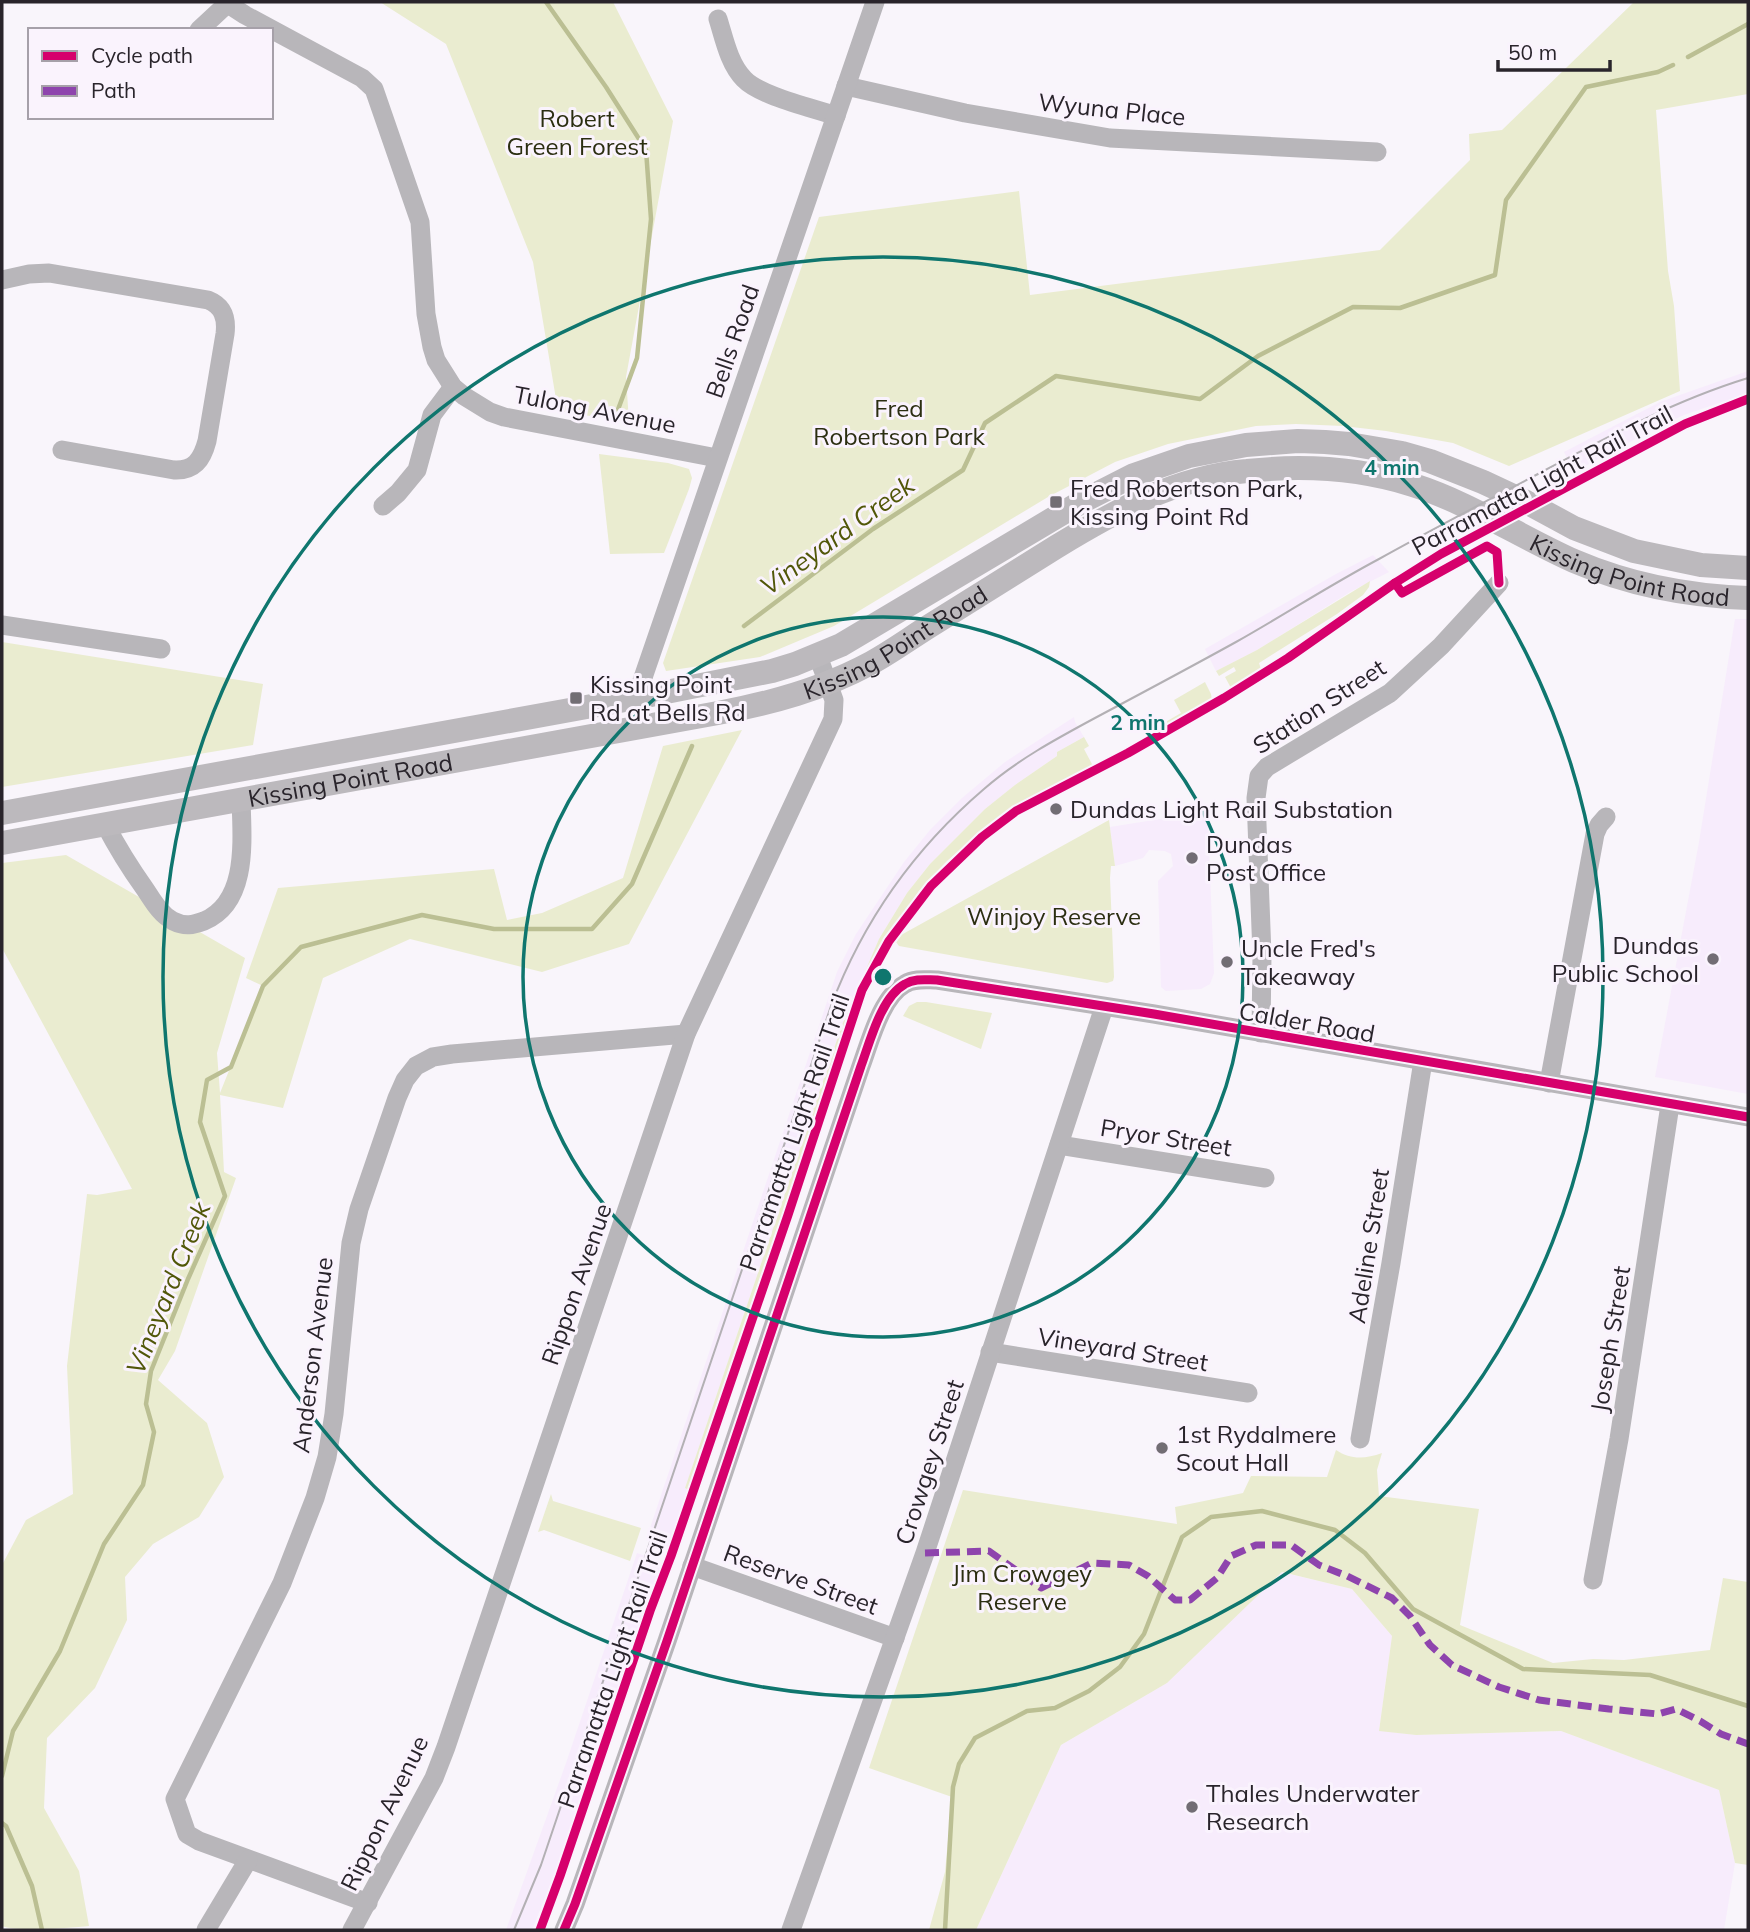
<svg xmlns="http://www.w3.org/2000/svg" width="1750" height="1932" font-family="Mulish,sans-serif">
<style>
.built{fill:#f7ecfc}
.green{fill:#eaecd0}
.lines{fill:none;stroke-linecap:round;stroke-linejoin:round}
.stream{stroke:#bbbf93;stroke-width:4.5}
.minor{stroke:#b8b6ba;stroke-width:19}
.major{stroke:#bcb9bd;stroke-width:24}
.tram{stroke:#b3b0b4;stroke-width:2}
.quiet{stroke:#8e44ad;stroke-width:7;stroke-dasharray:14 7;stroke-linecap:butt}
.cycleway-casing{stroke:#faf3fd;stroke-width:13}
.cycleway{stroke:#d6006c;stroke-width:9}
.ring{fill:none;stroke:#0f766e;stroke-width:3.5}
.poi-dot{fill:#726d74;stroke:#faf3fd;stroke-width:2.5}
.labels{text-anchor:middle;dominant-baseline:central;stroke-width:6;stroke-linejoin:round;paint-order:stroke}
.street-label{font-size:24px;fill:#29242b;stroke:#faf3fd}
.park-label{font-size:24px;fill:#2b2e11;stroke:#faf3fd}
.poi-label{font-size:24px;fill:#29242b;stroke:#faf3fd;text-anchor:start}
.water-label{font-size:26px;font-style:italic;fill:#515709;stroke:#faf3fd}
.centre{fill:#0f766e;stroke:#faf3fd;stroke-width:3.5}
.ring-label{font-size:21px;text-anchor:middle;font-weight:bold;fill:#0f766e;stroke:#faf3fd;stroke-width:6;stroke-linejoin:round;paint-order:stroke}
</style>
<rect width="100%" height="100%" fill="#f9f5fb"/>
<g class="built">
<polygon points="1748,371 1748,393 1684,415 1654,429 1574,472 1564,452 1660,402"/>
<polygon points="1373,555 1389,572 1350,592 1257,650 1216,671 1205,649 1336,574"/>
<polygon points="1735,619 1748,619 1748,1094 1655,1077 1699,842"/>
<polygon points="1074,717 1075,722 1084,737 1057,752 1057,756 1015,785 985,809 930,864 907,893 879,939 842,1025 685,1488 688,1489 668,1547 646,1540 837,972 856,934 904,862 930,830 962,798 1005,762"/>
<polygon points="1197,813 1204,815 1208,822 1214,973 1210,984 1201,989 1166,991 1161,987 1158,881 1173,866 1171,854 1165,851 1149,850 1143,858 1115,866 1110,827"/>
<polygon points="637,1553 657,1560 656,1565 661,1567 657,1582 646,1607 610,1708 563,1853 532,1930 506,1930 566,1763"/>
<polygon points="1281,1572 1352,1589 1392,1636 1379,1730 1416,1735 1561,1731 1719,1790 1735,1863 1724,1930 976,1930 1061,1745 1167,1683"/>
</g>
<g class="green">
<polygon points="380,2 613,2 673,121 626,377 629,422 558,411 533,262 446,44"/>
<polygon points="1634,2 1748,2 1748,94 1656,110 1668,271 1674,306 1680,391 1509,466 1453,443 1386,431 1343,426 1296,424 1256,426 1168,444 1115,462 1048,497 834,626 760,657 666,671 663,663 819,217 1019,191 1030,295 1380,250 1470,160 1469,134 1502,130"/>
<polygon points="599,454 668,463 689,469 692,478 689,489 664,553 610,554"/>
<polygon points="1370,581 1369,587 1363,595 1337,614 1259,663 1261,669 1243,682 1240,681 1239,684 1231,688 1225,677 1236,671 1234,667 1219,676 1216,671 1257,650"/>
<polygon points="2,642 263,684 253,745 2,787"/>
<polygon points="1205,682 1211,694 1212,700 1165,729 1162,724 1181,713 1174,700"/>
<path d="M742,730l-113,214 -87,28 -132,-33 -87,39 -40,130 -63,-13 4,77 12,6 -61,173 -17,29 49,43 17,54 -25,40 -46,27 -28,33 2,43 -32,68 -48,50 -3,70 35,63 10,55c-18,2 -74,6 -87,0v-361l24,-45 47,-26 -6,-128 20,-172 10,1 35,-6 -130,-241v-85l64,-8 179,103 -28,95 3,40 43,-107 -17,-8 32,-90 216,-19 13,51 35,-7 81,-35 40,-132z"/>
<polygon points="1084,737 1089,746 1084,749 1093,766 1020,806 974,838 947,861 919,891 890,933 869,969 835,1060 775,1240 758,1284 703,1450 700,1449 698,1457 700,1458 689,1490 685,1488 842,1025 879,939 907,893 930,864 985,809 1015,785 1057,756 1057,752"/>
<polygon points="1109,820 1115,866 1111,866 1110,878 1114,977 1113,981 1107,983 899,946 896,942 901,935"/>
<polygon points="917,1002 926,1002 992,1013 981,1049 903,1016 909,1006"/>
<path d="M1336,1450c15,10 29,9 46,3l-5,17 2,26 100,13 -19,116 93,38 40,-4 31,1 86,-10 13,-72 25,4v283l-13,-2 -16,-73 -158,-59 -145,4 -37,-4 13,-95 -40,-47 -70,-17 -115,111 -106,62 -85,185h-47l16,-58 7,-75 -83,-29 94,-278 214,34 -2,-17 68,-14 8,-17 76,1z"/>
<polygon points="551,1494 553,1501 641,1528 630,1561 544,1530 538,1532"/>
</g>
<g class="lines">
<g class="stream">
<polyline points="546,2 606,87 646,150 651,219 637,358 616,415"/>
<polyline points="1688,57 1748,24"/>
<polyline points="744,626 873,529 963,470 985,423 1056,376 1200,399 1258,356 1353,307 1400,308 1495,275 1506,200 1586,87 1658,72 1673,65"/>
<polyline points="2,1776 13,1731 60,1651 104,1544 143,1485 154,1432 146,1404 151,1371 188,1279 225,1196 200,1122 207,1080 231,1067 263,986 301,947 422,915 494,929 592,929 632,884 692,746"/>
<polyline points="2,1823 6,1826 32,1886 42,1930"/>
<polyline points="945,1930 953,1787 959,1764 975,1738 1027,1711 1055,1708 1089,1691 1120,1667 1144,1634 1182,1537 1211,1517 1262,1511 1335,1530 1365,1553 1413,1609 1523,1669 1650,1675 1748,1706"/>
</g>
<g class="minor">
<polyline points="225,2 245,15 362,78 374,89 420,222 426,314 432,347 436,360 453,387 464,396 490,412 504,417 717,458"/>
<path d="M718,19c6,19 11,45 26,60 16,17 69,29 92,37"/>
<polyline points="199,30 227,4"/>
<polyline points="846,86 965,113 1110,138 1377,152"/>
<path d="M2,280l27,-6 20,-1 159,27c15,6 19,18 17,34l-18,107c-5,19 -13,30 -33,29l-112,-20"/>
<polyline points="383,506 398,493 417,470 432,415 453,387"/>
<polyline points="2,625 161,649"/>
<path d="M636,698c78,-233 160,-464 239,-696"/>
<path d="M105,824c12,23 25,44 40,65 8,12 15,25 28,32 12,6 20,4 31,0 45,-19 38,-82 37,-122"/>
<polyline points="1261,1033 1262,955 1256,798 1259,776 1267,767 1390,693 1441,646 1499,583"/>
<polyline points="1549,1083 1595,834 1599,825 1606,817"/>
<polyline points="1059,1145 1265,1178"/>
<polyline points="990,1352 1248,1393"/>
<polyline points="1360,1439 1391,1263 1423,1061"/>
<polyline points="692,1566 895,1638"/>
<polyline points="1593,1580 1619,1439 1670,1105"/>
<polyline points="368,1903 199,1841 187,1834 175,1799 282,1583 315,1498 327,1457 334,1414 351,1243 359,1209 397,1098 405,1080 416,1066 433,1057 452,1054 686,1034"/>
<polyline points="206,1930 248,1860"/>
<polyline points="352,1930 434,1778 446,1747 686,1034 833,719 834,700 818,656"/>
<path d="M564,1930l11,-26 92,-263 194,-575c9,-24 20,-69 44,-82 10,-6 21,-4 32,-4l217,34 594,103"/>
<polyline points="791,1930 925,1553 1104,1007"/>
</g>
<g class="major">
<polyline points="2,813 636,698 772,671 795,664 841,645 1083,501 1134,475 1189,456 1246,445 1298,441 1325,442 1349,444 1402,453 1430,461 1483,482 1526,502 1574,528 1634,551 1701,565 1748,568"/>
<path id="s1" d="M2,843l716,-130c54,-10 105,-24 153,-50 20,-11 38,-24 57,-36 43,-27 86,-54 128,-80 59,-36 120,-70 191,-76 55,-6 112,-3 166,14 57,18 107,52 161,76 56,24 114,35 174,37"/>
</g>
<path class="tram" d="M514,1930l27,-65 290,-859c32,-85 84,-158 153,-217 33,-29 72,-50 111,-71 47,-25 94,-50 141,-76 48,-27 94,-57 143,-83 52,-29 104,-56 157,-84 69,-37 137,-74 212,-97"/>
<polyline class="quiet" points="925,1553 989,1551 1041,1588 1092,1563 1129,1565 1148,1576 1175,1600 1190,1600 1217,1578 1231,1556 1256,1545 1291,1545 1319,1565 1347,1576 1392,1598 1410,1616 1430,1645 1452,1665 1499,1687 1539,1700 1609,1709 1658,1714 1676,1709 1700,1721 1721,1734 1748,1744"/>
<g class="cycleway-casing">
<g id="cycleway">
<polyline points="1395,583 1402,593 1487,546 1497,552 1499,583"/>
<polyline points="540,1930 560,1876 650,1611 671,1556 788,1215 862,990 889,941 931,886 982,837 1016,811 1128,753 1224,698 1288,658 1395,583 1441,554 1685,424 1748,399"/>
<path d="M564,1930l11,-26 92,-263 194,-575c9,-24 20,-69 44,-82 10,-6 21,-4 32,-4l217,34 594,103"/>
</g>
</g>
<use href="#cycleway" class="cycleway"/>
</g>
<g class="ring">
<circle cx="883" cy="977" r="360"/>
<circle cx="883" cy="977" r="720"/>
</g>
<g class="poi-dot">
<rect x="1049" y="495" width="14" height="14" rx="3.5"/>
<rect x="569" y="691" width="14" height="14" rx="3.5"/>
<circle cx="1056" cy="809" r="7"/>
<circle cx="1192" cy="858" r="7"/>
<circle cx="1713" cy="959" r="7"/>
<circle cx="1227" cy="962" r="7"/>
<circle cx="1162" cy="1448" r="7"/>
<circle cx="1192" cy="1807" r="7"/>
</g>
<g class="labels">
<g class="street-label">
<text transform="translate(1112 109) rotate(6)">Wyuna Place</text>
<text transform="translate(732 341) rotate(-71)">Bells Road</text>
<text transform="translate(595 409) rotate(11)">Tulong Avenue</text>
<text transform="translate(1542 480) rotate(-28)">Parramatta Light Rail Trail</text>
<text stroke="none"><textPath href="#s1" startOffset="1718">Kissing Point Road</textPath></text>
<text stroke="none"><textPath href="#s1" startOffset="920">Kissing Point Road</textPath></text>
<text transform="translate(1319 706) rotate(-33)">Station Street</text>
<text stroke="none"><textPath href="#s1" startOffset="354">Kissing Point Road</textPath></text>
<text transform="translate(1307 1022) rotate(10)">Calder Road</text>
<text transform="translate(794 1132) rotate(-71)">Parramatta Light Rail Trail</text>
<text transform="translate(1166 1137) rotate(9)">Pryor Street</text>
<text transform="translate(1368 1246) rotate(-81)">Adeline Street</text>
<text transform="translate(576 1284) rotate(-71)">Rippon Avenue</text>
<text transform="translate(1610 1339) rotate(-81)">Joseph Street</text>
<text transform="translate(1123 1349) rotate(9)">Vineyard Street</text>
<text transform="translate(312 1355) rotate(-83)">Anderson Avenue</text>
<text transform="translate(929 1462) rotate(-72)">Crowgey Street</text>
<text transform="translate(801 1579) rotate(20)">Reserve Street</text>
<text transform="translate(612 1669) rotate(-71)">Parramatta Light Rail Trail</text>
<text transform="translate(384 1813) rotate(-64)">Rippon Avenue</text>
</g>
<g class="park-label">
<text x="577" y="118">Robert<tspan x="577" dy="28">Green Forest</tspan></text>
<text x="899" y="408">Fred<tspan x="899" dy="28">Robertson Park</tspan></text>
<text x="1054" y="916">Winjoy Reserve</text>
<text x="1022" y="1573">Jim Crowgey<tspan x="1022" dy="28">Reserve</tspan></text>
</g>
<g class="poi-label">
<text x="1070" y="488">Fred Robertson Park,<tspan x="1070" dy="28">Kissing Point Rd</tspan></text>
<text x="590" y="684">Kissing Point<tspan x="590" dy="28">Rd at Bells Rd</tspan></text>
<text x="1070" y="809">Dundas Light Rail Substation</text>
<text x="1206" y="844">Dundas<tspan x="1206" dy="28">Post Office</tspan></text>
<text x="1699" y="945" text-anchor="end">Dundas<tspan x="1699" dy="28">Public School</tspan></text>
<text x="1241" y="948">Uncle Fred's<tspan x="1241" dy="28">Takeaway</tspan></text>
<text x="1176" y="1434">1st Rydalmere<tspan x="1176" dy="28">Scout Hall</tspan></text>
<text x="1206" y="1793">Thales Underwater<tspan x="1206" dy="28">Research</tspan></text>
</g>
<g class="water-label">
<text transform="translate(837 535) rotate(-36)">Vineyard Creek</text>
<text transform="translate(168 1288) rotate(-68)">Vineyard Creek</text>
</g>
</g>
<circle cx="883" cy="977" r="10" class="centre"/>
<g class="ring-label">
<text x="1392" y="475">4 min</text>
<text x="1138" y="730">2 min</text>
</g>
<rect width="1750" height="1932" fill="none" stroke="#29242b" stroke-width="7"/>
<rect x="28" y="28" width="245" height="91" fill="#faf3fd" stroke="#a6a0a9" stroke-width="2"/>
<rect x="42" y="51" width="35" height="10" fill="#d6006c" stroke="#a6a0a9" stroke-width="2"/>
<text x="91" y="63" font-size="21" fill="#29242b">Cycle path</text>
<rect x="42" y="86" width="35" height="10" fill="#8e44ad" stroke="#a6a0a9" stroke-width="2"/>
<text x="91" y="98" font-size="21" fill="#29242b">Path</text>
<path d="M1498 60v10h112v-10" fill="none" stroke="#29242b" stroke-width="3.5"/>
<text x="1508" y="60" font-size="21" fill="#29242b" stroke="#faf3fd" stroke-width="5" paint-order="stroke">50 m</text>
</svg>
